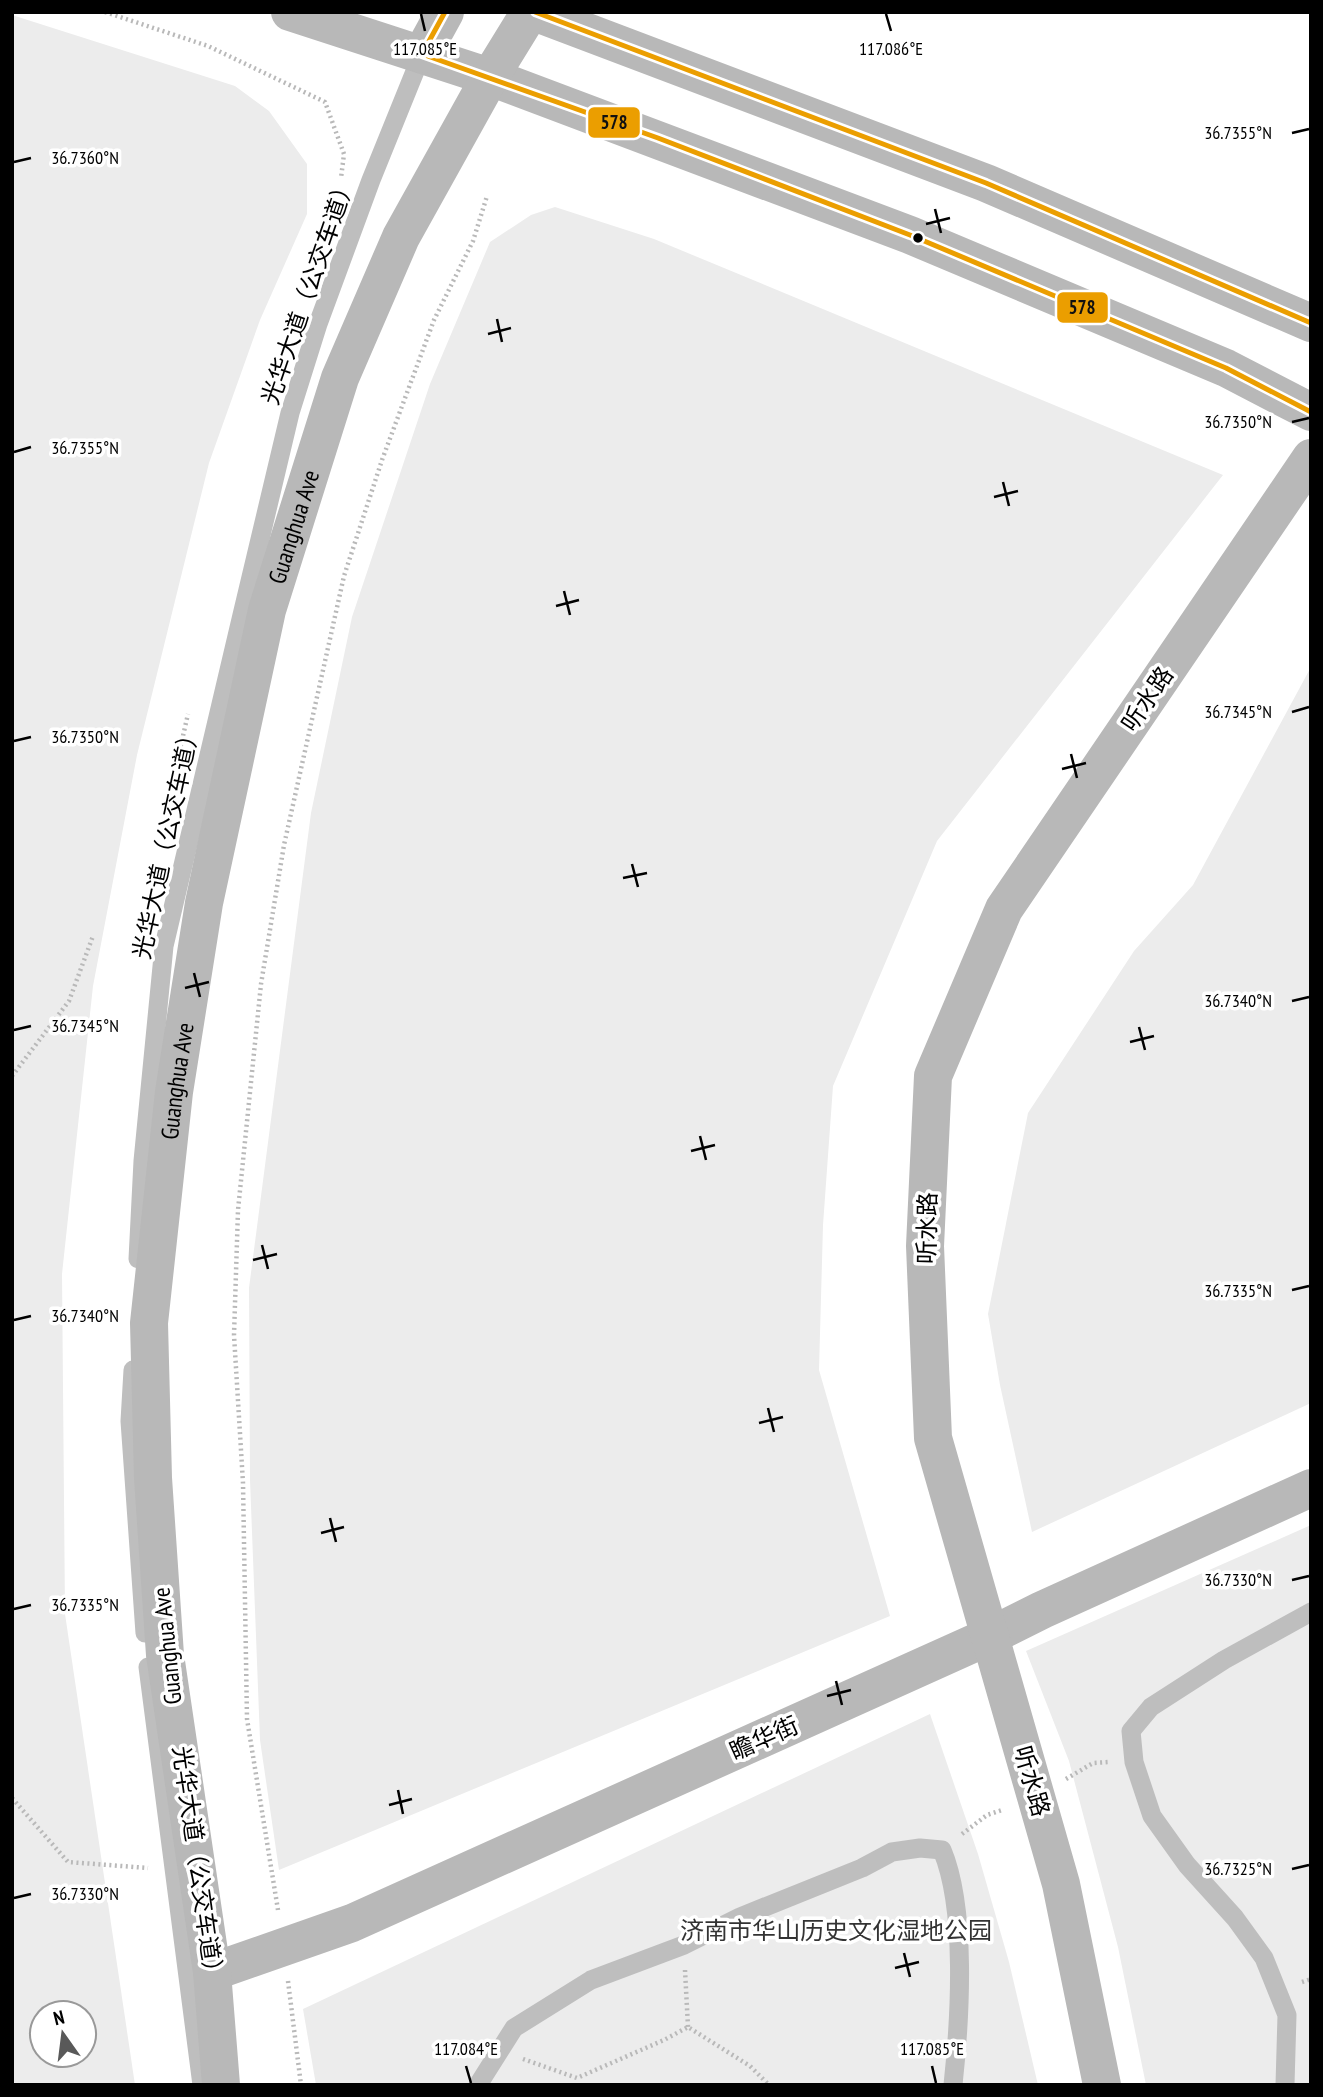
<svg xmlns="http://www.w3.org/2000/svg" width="1323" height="2097" font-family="'PT Sans Narrow','Noto Sans SC',sans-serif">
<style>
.green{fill:#ececec;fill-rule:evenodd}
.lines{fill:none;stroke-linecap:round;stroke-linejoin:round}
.path{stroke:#b9b9b9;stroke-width:4.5;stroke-dasharray:2 3.5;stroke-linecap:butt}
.lane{stroke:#bebebe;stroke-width:19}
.secondary{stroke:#b8b8b8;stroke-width:38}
.bus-1-casing{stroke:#fff;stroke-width:10}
.bus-1{stroke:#eb9e00;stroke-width:5}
.ticks{fill:none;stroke:#000;stroke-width:2.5}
.bus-dot{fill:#000;stroke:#fff;stroke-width:2.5}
.labels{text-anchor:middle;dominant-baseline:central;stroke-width:7;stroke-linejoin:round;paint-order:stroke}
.street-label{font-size:24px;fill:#000;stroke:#fff}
.park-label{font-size:24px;fill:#333;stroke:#fff}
.ticks-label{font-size:18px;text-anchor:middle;fill:#000;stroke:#fff;stroke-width:7;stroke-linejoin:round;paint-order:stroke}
.line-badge{stroke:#fff;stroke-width:2.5}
.pale-badge-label{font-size:19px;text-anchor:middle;font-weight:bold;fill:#111}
</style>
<rect width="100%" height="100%" fill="#fff"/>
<g class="green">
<path d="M12,15l223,71 34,25 38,53v50l-47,106 -51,143 -72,292 -44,231 -31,288 3,340 70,471h-123zM42,2013h42v42h-42z"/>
<polygon points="555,207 654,239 1223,475 937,841 833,1086 823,1225 819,1370 890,1616 279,1870 260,1740 250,1480 249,1288 311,813 352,617 430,384 490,242 531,215"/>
<polygon points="1311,667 1311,1403 1032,1532 1000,1385 988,1314 1028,1113 1134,951 1193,885"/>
<polygon points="1311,1525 1311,2085 1146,2085 1118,1947 1069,1761 1026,1651"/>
<polygon points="930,1714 978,1854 1009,1962 1038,2085 316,2085 303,2009"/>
</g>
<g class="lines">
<g class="path">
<polyline points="105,12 208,46 325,102 344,154 341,178"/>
<polyline points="172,784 188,714"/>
<polyline points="12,1076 69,1001 93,936"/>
<polyline points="1066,1779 1093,1763 1109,1762"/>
<polyline points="12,1798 68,1862 148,1868"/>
<polyline points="962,1834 987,1815 1002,1810"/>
<polyline points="278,1910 247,1719 243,1483 234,1335 238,1210 261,984 284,845 344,576 382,460 434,320 473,241 487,196"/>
<polyline points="685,1970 688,2027"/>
<polyline points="288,1981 301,2085"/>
<polyline points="1302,1982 1311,1979"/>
<polyline points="523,2059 577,2078 664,2040 688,2027 750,2066 769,2085"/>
</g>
<g class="lane">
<polyline points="138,1259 143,1161 164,946 242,615 290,413 318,324 371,180 422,54"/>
<polyline points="133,1370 130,1421 145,1633"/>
<polyline points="148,1667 202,2085"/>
<path d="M478,2085l36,-57 77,-48 93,-35 56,-28 122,-49 30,-16 28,-4 22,2c25,59 18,170 11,235"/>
<polyline points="1285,2085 1287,2015 1264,1958 1235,1918 1187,1865 1152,1816 1134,1762 1131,1731 1151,1707 1224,1660 1311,1612"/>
</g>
<g class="secondary">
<polyline points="290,12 490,77 910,235 1226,368 1311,412"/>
<polyline points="534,12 986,183 1311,323"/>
<polyline points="422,54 445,12"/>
<polyline points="212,1972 352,1923 990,1636 1042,1610 1311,1488"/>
<path id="s1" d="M221,2085l-9,-113 -47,-317 -12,-177 -4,-155 25,-231 30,-189 63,-293 73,-232 61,-141 89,-160 40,-65"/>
<polyline points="1102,2085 1061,1884 933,1438 925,1246 933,1076 1004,909 1311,458"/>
</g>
<g class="bus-1-casing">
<g id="bus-1">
<polyline points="445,12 422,54 658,138 910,235 1226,368 1311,412"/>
<polyline points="535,12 986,183 1311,323"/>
</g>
</g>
<use href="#bus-1" class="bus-1"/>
</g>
<path class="ticks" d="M421,14l4,17M886,14l5,17M1292,133l17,-4M14,162l17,-4M935,209l6,24M926,224l24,-6M497,319l5,23M488,334l23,-6M1292,422l17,-4M14,452l17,-5M1003,482l6,24M994,497l24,-6M564,591l6,24M556,606l23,-6M1292,712l17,-5M14,741l17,-4M1071,754l6,24M1062,769l24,-6M632,864l6,23M623,878l24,-5M194,973l6,24M185,988l24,-6M1292,1001l17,-4M1139,1027l6,23M14,1030l17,-4M1130,1042l24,-6M700,1136l6,24M691,1151l24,-6M262,1245l6,24M253,1260l24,-6M1292,1290l17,-4M14,1320l17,-4M768,1408l6,24M759,1423l24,-6M330,1518l6,24M321,1533l23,-6M1292,1580l17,-4M14,1609l17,-4M836,1681l6,24M827,1696l24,-6M398,1790l5,24M389,1805l23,-6M1292,1869l17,-4M14,1898l17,-4M904,1953l6,24M895,1968l24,-6M466,2066l5,17M932,2066l4,17"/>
<circle class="bus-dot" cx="918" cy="238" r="6"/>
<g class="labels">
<g class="street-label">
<text transform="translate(308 290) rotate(-71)">光华大道（公交车道）</text>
<text stroke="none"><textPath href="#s1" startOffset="1577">Guanghua Ave</textPath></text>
<text transform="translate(1147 699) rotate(-56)">听水路</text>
<text transform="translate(166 841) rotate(-78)">光华大道（公交车道）</text>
<text stroke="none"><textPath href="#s1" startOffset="1010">Guanghua Ave</textPath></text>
<text transform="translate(927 1228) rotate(-89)">听水路</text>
<text transform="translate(167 1646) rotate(-96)">Guanghua Ave</text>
<text transform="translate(764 1738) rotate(-24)">瞻华街</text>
<text transform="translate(1032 1781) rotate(74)">听水路</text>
<text transform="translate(198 1865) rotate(82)">光华大道（公交车道）</text>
</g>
<g class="park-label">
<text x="836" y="1930">济南市华山历史文化湿地公园</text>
</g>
</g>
<g class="ticks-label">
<text x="425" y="55">117.085°E</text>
<text x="891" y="55">117.086°E</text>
<text x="1238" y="139">36.7355°N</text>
<text x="85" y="164">36.7360°N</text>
<text x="1238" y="428">36.7350°N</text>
<text x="85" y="454">36.7355°N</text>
<text x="1238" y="718">36.7345°N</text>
<text x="85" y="743">36.7350°N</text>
<text x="1238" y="1007">36.7340°N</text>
<text x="85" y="1032">36.7345°N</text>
<text x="1238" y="1297">36.7335°N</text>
<text x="85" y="1322">36.7340°N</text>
<text x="1238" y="1586">36.7330°N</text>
<text x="85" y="1611">36.7335°N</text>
<text x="1238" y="1875">36.7325°N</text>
<text x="85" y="1900">36.7330°N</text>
<text x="466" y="2055">117.084°E</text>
<text x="932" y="2055">117.085°E</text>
</g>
<g class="line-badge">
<rect x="587" y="106" width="54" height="33" rx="7" fill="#eb9e00"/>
<rect x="1056" y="291" width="53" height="33" rx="7" fill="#eb9e00"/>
</g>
<g class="pale-badge-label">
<text x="614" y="129">578</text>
<text x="1082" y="314">578</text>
</g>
<rect width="1323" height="2097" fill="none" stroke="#000000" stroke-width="28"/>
<g transform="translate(63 2034) rotate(346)"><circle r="33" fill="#ffffff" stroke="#999999" stroke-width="2"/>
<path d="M0-5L12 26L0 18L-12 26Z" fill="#595959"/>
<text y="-10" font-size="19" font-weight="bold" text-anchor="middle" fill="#000000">N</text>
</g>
</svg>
